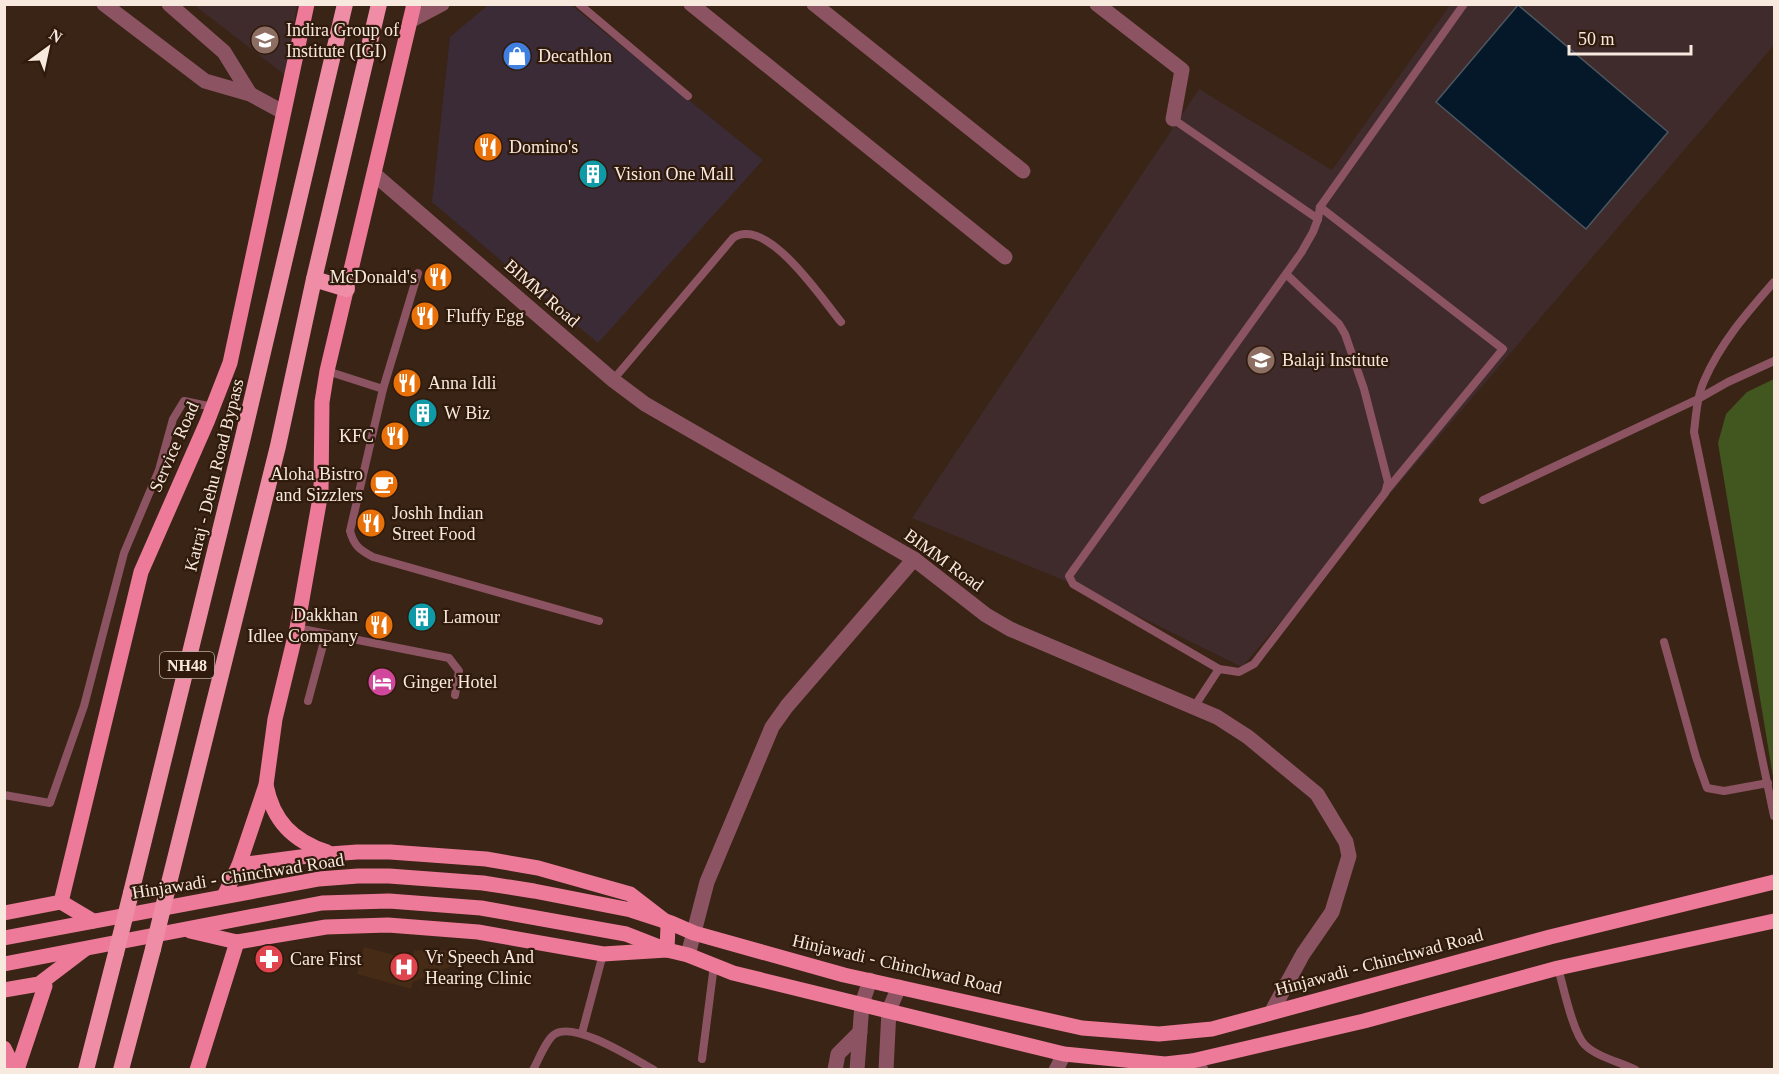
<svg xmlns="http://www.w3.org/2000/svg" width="1779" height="1074" font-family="Georgia,serif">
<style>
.commercial{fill:#3b2b37}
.built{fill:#462b17}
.education{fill:#3f2b2c}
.green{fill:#425720}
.water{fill:#041829;stroke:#4d5760;stroke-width:1.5}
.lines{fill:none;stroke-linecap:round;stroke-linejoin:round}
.service{stroke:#8c5462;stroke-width:8}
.minor{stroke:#8c5462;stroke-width:15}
.tertiary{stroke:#8c5462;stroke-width:15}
.primary{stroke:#ed7a99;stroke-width:15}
.trunk{stroke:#f08da6;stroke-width:16}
.trunk-bridge{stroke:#f08da6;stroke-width:16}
.labels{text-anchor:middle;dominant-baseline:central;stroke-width:4.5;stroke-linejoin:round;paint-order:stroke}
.shield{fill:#2f1a0b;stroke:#bcab9f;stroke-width:1.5}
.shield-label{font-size:16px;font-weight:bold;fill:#f8e9df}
.poi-label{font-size:18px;fill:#f8e9df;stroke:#2f1a0b;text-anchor:start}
.street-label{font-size:18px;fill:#f8e9df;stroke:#2f1a0b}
</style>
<rect width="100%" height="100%" fill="#392415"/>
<polygon class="commercial" points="488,5 571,5 763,160 598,343 432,202 450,37"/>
<polygon class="built" points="364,947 413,960 414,950 472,951 473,957 413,982 411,989 357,974"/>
<g class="education">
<polygon points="194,5 297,5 285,75"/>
<polygon points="1450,5 1774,5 1774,45 1242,667 1073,584 912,518 1199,89 1332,170"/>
</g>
<polygon class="green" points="1774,379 1774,783 1718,443 1726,414 1747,392"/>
<polygon class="water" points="1518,5 1668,132 1586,229 1436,102"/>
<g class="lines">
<g class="service">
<polyline points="579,4 688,96"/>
<polyline points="1173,119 1318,219 1313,232 1301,253 1069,576 1073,584 1219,669 1239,672 1254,664 1385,493 1388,482 1364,389 1345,334 1339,324 1286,274"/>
<polyline points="1320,207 1503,349 1386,491"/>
<polyline points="1318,219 1320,207 1464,4"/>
<path d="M418,273l-35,116 -33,142c4,15 10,19 23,26l226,64"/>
<path d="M1774,282c-27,31 -53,60 -70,99 -7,16 -8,34 -10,51l80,384"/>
<polyline points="327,371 383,389"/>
<path d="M613,380l120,-142c34,-23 89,61 108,84"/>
<polyline points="1483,500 1698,399 1728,382 1774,361"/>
<polyline points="297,628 449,658 459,671 455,695"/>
<polyline points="1664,642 1696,757 1707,788 1724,791 1768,783"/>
<polyline points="308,701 326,634"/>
<polyline points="1194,707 1219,669"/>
<polyline points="4,795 50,803 84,706 124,553 159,470 173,419 184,401 213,407"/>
<path d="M1558,968c5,17 15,66 27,77 12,12 35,17 51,25"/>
<polyline points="582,1033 603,954"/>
<polyline points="702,1059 714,965"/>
<path d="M533,1070c5,-9 14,-32 22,-36 20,-13 79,25 99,36"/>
</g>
<g class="minor">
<polyline points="104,4 205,81 250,94 283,112"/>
<polyline points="169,4 224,52 250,94"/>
<polyline points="691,4 1005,257"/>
<polyline points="814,4 1023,171"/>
<polyline points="1097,4 1182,70 1173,119"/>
<polyline points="374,174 613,380 645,404 914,559 986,615 1010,629 1217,717 1248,737 1317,794 1346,842 1349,856 1332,912 1303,954 1272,1011"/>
<polyline points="688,955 707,882 772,727 787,706 914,559"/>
<polyline points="835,1070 838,1054 860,1032"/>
<polyline points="1056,1070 1064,1054"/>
</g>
<g class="tertiary">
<polyline points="410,21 442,4"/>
<polyline points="1192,1061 1201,1070"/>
<polyline points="857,1070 862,1004 870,980"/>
<polyline points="886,1070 889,1010 899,987"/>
</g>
<g class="primary">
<path d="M266,785c7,36 27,56 61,67"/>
<polyline points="224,896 239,865 266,785 275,719 297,628 321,492 322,402 327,371 414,4"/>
<polyline points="61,902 141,572 207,422 230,363 307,4"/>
<polyline points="4,913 61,902 93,921"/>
<polyline points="190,931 237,942 326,927 388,925 478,932 603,954 667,950 668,926 665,921 630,894 538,868 486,859 390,852 357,852 316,855 239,865"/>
<polyline points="4,938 319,879 358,876 389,876 483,883 534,891 631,910 671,923 694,933 844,975 1082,1028 1159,1034 1212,1029 1550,937 1774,882"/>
<polyline points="4,964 322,903 389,901 481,908 626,934 667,950 688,955 733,973 1064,1054 1165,1064 1192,1061 1364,1021 1558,968 1774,921"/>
<polyline points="4,990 39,984 85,949"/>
<polyline points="4,1048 15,1070"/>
<polyline points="17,1070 45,986"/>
<polyline points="197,1070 237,942"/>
</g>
<g class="trunk">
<polyline points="314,279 347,289"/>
<polyline points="168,887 278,446 314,279 379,4"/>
<polyline points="131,893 243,437 345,4"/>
<polyline points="86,1070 116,953"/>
<polyline points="121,1070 153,949"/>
</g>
<g class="trunk-bridge">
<polyline points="153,949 168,887"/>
<polyline points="116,953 131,893"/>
</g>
</g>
<defs>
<g id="university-disc" transform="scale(1.5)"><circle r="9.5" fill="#8d6e63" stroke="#2f1a0b"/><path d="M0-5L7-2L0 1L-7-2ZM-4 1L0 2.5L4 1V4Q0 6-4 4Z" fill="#fff"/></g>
<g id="shop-disc" transform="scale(1.5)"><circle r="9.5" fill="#3f7fe0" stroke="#2f1a0b"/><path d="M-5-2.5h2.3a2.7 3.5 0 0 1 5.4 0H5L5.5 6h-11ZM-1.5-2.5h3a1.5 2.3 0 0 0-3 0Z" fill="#fff"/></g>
<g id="restaurant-disc" transform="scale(1.5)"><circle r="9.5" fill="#e8710a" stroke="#2f1a0b"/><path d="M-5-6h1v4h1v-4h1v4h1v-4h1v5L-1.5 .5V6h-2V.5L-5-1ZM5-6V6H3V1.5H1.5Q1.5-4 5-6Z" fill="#fff"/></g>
<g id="building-disc" transform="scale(1.5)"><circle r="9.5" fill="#0f9aa8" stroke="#2f1a0b"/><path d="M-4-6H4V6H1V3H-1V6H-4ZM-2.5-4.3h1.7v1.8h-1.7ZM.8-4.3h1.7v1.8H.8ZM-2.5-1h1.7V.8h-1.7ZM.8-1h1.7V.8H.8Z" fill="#fff"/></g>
<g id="cafe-disc" transform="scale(1.5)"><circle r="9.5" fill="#e8710a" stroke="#2f1a0b"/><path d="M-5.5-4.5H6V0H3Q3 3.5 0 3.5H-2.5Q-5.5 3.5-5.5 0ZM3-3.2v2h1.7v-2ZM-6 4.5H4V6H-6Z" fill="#fff"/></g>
<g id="hotel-disc" transform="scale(1.5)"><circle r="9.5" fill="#d1479c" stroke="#2f1a0b"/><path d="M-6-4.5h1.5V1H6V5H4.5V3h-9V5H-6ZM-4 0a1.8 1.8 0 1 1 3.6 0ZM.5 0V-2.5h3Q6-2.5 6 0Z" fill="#fff"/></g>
<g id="pharmacy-disc" transform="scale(1.5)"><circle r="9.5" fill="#e0444e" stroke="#2f1a0b"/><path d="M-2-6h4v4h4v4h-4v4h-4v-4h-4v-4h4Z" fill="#fff"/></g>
<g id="hospital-disc" transform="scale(1.5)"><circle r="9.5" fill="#e0444e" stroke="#2f1a0b"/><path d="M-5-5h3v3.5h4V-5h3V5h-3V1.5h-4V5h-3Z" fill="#fff"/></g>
</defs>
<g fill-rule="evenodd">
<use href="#university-disc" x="265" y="40"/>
<use href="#shop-disc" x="517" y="56"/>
<use href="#restaurant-disc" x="488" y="147"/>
<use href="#building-disc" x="593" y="174"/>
<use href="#restaurant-disc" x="438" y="277"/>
<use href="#restaurant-disc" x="425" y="316"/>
<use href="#university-disc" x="1261" y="360"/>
<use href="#restaurant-disc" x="407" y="383"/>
<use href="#building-disc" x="423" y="413"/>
<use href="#restaurant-disc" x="395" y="436"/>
<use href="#cafe-disc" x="384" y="484"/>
<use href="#restaurant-disc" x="371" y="523"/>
<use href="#building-disc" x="422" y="617"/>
<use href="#restaurant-disc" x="379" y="625"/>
<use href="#hotel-disc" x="382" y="682"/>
<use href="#pharmacy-disc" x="269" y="959"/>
<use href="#hospital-disc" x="404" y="967"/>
</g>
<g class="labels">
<rect class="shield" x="160" y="652" width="54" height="26" rx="4.5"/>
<g class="shield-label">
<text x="187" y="665">NH48</text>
</g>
<g class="poi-label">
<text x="286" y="30">Indira Group of<tspan x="286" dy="21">Institute (IGI)</tspan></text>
<text x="538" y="56">Decathlon</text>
<text x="509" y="147">Domino's</text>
<text x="614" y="174">Vision One Mall</text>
<text x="417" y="277" text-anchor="end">McDonald's</text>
<text x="446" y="316">Fluffy Egg</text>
<text x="1282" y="360">Balaji Institute</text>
<text x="428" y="383">Anna Idli</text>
<text x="444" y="413">W Biz</text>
<text x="374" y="436" text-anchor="end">KFC</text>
<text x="363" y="474" text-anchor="end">Aloha Bistro<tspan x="363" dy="21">and Sizzlers</tspan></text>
<text x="392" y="513">Joshh Indian<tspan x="392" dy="21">Street Food</tspan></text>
<text x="358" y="615" text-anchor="end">Dakkhan<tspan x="358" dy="21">Idlee Company</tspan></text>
<text x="443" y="617">Lamour</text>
<text x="403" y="682">Ginger Hotel</text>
<text x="425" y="957">Vr Speech And<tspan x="425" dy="21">Hearing Clinic</tspan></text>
<text x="290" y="959">Care First</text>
</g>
<g class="street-label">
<text transform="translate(542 293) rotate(41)">BIMM Road</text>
<text transform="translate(174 447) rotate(-66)">Service Road</text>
<text transform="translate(214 475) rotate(-76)">Katraj - Dehu Road Bypass</text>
<text transform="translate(944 560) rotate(36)">BIMM Road</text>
<text transform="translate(238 876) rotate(-9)">Hinjawadi - Chinchwad Road</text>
<text transform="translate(1379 962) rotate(-15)">Hinjawadi - Chinchwad Road</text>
<text transform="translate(897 964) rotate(13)">Hinjawadi - Chinchwad Road</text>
</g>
</g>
<rect width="1779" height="1074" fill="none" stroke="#f8e9df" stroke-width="12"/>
<g transform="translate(48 48) rotate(33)" stroke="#2f1a0b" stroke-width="4.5" paint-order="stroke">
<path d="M0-4.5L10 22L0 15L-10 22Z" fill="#f8e9df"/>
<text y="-9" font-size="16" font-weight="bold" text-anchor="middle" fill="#f8e9df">N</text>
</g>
<path d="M1569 45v9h122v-9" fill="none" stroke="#f8e9df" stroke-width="3"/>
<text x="1578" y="45" font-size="18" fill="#f8e9df" stroke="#2f1a0b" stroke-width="4.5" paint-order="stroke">50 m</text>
</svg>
